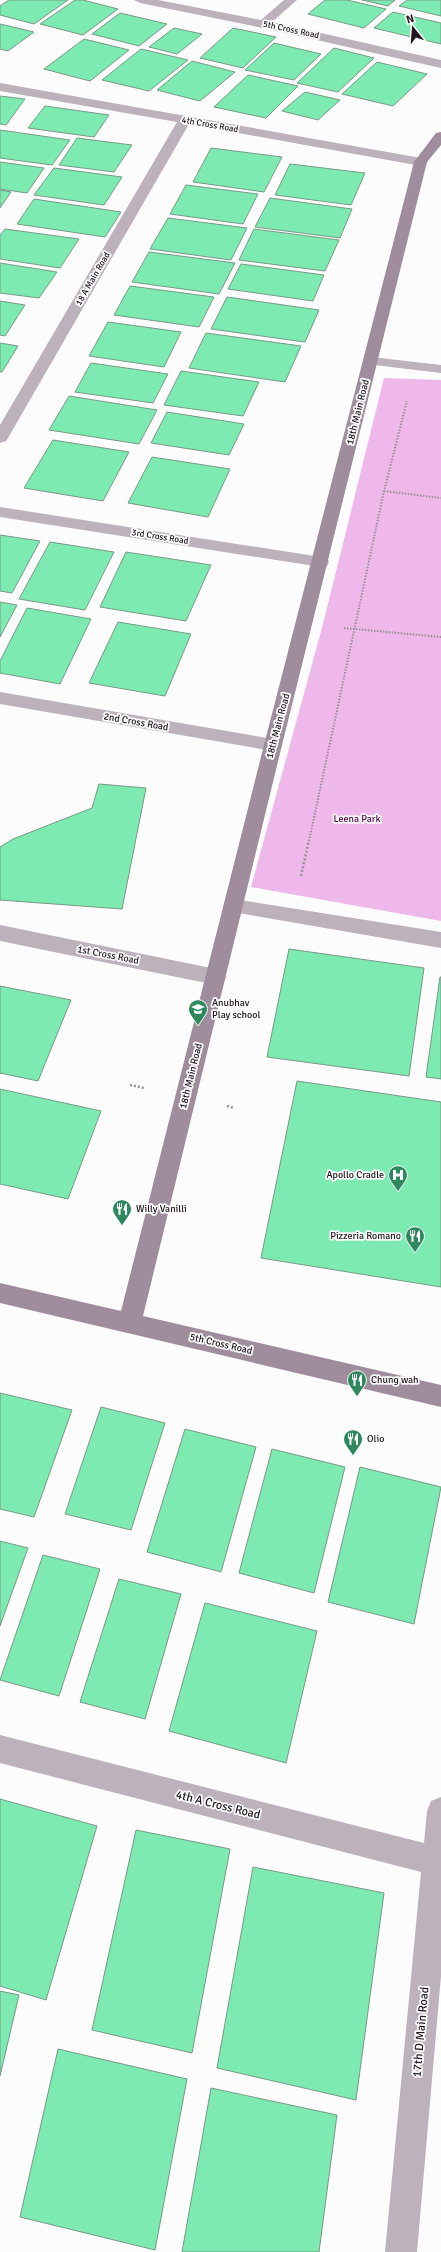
<svg xmlns="http://www.w3.org/2000/svg" width="441" height="2252" font-family="Signika,sans-serif">
<style>
.green{fill:#efb8ea}
.building{fill:#7deab2;stroke:#779986}
.lines{fill:none;stroke-linecap:round;stroke-linejoin:round}
.path-far1{stroke:#969196;stroke-width:2;stroke-dasharray:1.5 1.5;stroke-linecap:butt}
.path{stroke:#969196;stroke-width:2.5;stroke-dasharray:2 2;stroke-linecap:butt}
.street{fill:#bdb1bc;fill-rule:evenodd}
.secondary{fill:#9f8c9d;fill-rule:evenodd}
.labels{text-anchor:middle;dominant-baseline:central;stroke-width:3.5;stroke-linejoin:round;paint-order:stroke}
.far-street-label{font-size:9px;fill:#20161f;stroke:#fcfcfc}
.street-label{font-size:10px;fill:#20161f;stroke:#fcfcfc}
.park-label{font-size:10px;fill:#4c054b;stroke:#fcfcfc}
.poi-label{font-size:10px;fill:#20161f;stroke:#fcfcfc;text-anchor:start}
.near-street-label{font-size:12px;fill:#20161f;stroke:#fcfcfc}
</style>
<rect width="100%" height="100%" fill="#fcfcfc"/>
<polygon class="green" points="384,378 441,380 441,921 251,887 323,624"/>
<g class="building">
<polygon points="9,0 68,0 34,24 0,15 0,6"/>
<polygon points="75,0 83,0 118,9 83,35 40,24"/>
<polygon points="325,0 347,0 386,9 364,28 308,14"/>
<polygon points="362,0 395,0 388,6"/>
<polygon points="407,0 441,0 441,16 399,6"/>
<polygon points="393,12 441,23 441,44 374,28"/>
<polygon points="120,13 167,24 139,46 92,34"/>
<polygon points="0,24 34,32 8,51 0,49"/>
<polygon points="174,28 202,34 177,54 149,47"/>
<polygon points="233,28 276,37 243,68 200,58"/>
<polygon points="84,39 129,50 90,81 44,69"/>
<polygon points="274,43 321,54 294,80 245,70"/>
<polygon points="334,48 374,58 338,92 297,83"/>
<polygon points="141,49 188,60 149,91 102,80"/>
<polygon points="192,61 235,72 200,101 157,90"/>
<polygon points="377,62 427,74 393,106 342,94"/>
<polygon points="248,75 298,86 266,118 214,107"/>
<polygon points="305,92 340,100 318,120 282,111"/>
<polygon points="0,96 25,99 6,125 0,124"/>
<polygon points="45,106 109,115 94,137 28,128"/>
<polygon points="0,130 70,140 52,165 0,158"/>
<polygon points="77,138 132,145 114,172 59,165"/>
<polygon points="211,148 282,157 264,192 193,182"/>
<polygon points="0,162 44,168 27,193 0,189"/>
<polygon points="290,164 365,173 351,205 275,195"/>
<polygon points="54,168 122,177 104,205 34,195"/>
<polygon points="186,185 258,194 243,224 170,214"/>
<polygon points="0,190 11,192 0,208"/>
<polygon points="270,198 352,209 340,238 255,227"/>
<polygon points="34,199 121,212 105,237 17,224"/>
<polygon points="168,218 247,228 231,260 150,249"/>
<polygon points="5,229 79,239 60,268 0,259 0,235"/>
<polygon points="254,229 339,240 325,271 239,260"/>
<polygon points="149,252 235,263 219,294 132,282"/>
<polygon points="0,263 57,272 39,298 0,293"/>
<polygon points="241,264 324,275 313,301 228,289"/>
<polygon points="130,286 214,297 199,327 114,315"/>
<polygon points="227,297 319,310 305,342 211,329"/>
<polygon points="0,301 25,305 5,336 0,335"/>
<polygon points="108,322 181,332 164,367 89,356"/>
<polygon points="206,333 301,346 285,382 189,368"/>
<polygon points="0,343 18,346 2,372 0,372"/>
<polygon points="91,363 168,374 153,403 75,392"/>
<polygon points="181,371 259,382 243,416 164,405"/>
<polygon points="69,396 157,410 139,444 49,430"/>
<polygon points="167,412 244,424 229,455 151,443"/>
<polygon points="53,440 129,452 103,501 24,488"/>
<polygon points="152,457 230,469 208,517 128,503"/>
<polygon points="0,535 40,541 12,593 0,591"/>
<polygon points="50,542 114,552 85,610 19,599"/>
<polygon points="126,552 211,565 186,621 100,607"/>
<polygon points="0,602 17,605 0,637"/>
<polygon points="27,608 91,619 60,684 0,673 0,661"/>
<polygon points="118,622 191,634 165,696 89,683"/>
<polygon points="99,784 146,788 122,909 0,900 0,847 13,839 92,808"/>
<polygon points="289,949 424,968 409,1076 267,1057"/>
<polygon points="440,977 441,977 441,1079 426,1077"/>
<polygon points="0,986 71,1000 38,1081 0,1073"/>
<polygon points="297,1081 441,1102 441,1287 261,1258"/>
<polygon points="0,1089 101,1111 68,1199 0,1184"/>
<polygon points="0,1393 72,1410 34,1517 0,1509"/>
<polygon points="101,1407 165,1423 131,1530 65,1514"/>
<polygon points="185,1429 256,1447 221,1572 147,1552"/>
<polygon points="272,1449 345,1467 314,1593 239,1573"/>
<polygon points="360,1467 441,1487 414,1624 328,1602"/>
<polygon points="0,1541 28,1548 0,1626"/>
<polygon points="43,1555 100,1569 59,1696 0,1680"/>
<polygon points="119,1579 181,1594 145,1719 80,1702"/>
<polygon points="205,1603 317,1631 286,1763 169,1731"/>
<polygon points="0,1799 97,1826 46,2000 0,1986"/>
<polygon points="136,1830 230,1849 192,2053 92,2030"/>
<polygon points="253,1867 384,1893 356,2100 217,2068"/>
<polygon points="0,1991 19,1995 0,2076"/>
<polygon points="58,2049 187,2079 155,2250 20,2217"/>
<polygon points="211,2088 337,2115 319,2252 182,2252"/>
</g>
<g class="lines">
<g class="path-far1">
<polyline points="384,491 441,498"/>
<polyline points="344,628 441,637"/>
<polyline points="309,841 384,491 407,401"/>
</g>
<g class="path">
<polyline points="301,876 309,840"/>
<polyline points="130,1085 144,1088"/>
<polyline points="227,1106 234,1108"/>
</g>
<g class="street">
<polygon points="134,0 158,0 261,20 284,0 297,0 272,22 441,60 441,68 263,28 140,3"/>
<polygon points="0,83 421,158 428,162 421,166 189,124 8,438 6,441 0,443 0,425 177,122 0,91"/>
<polygon points="371,357 441,365 441,373 366,364 364,361 366,358"/>
<polygon points="0,507 321,557 327,558 329,562 327,566 321,567 0,517"/>
<polygon points="0,692 273,739 280,741 282,745 280,749 273,751 0,704"/>
<polygon points="234,899 441,932 441,948 227,911 224,906 227,901"/>
<polygon points="0,925 216,969 223,971 226,977 223,983 216,985 0,941"/>
<polygon points="0,1735 424,1843 427,1811 431,1801 441,1797 441,1976 417,2252 385,2252 421,1872 0,1763"/>
</g>
<polygon class="secondary" points="441,132 441,145 427,162 282,745 143,1316 441,1385 441,1407 0,1303 0,1283 121,1311 264,745 414,162 436,133"/>
</g>
<defs>
<g id="school-pin" transform="scale(1)"><path d="M0 17L-7.5 6A9.5 9.5 0 1 1 7.5 6Z" fill="#2d885e" stroke="#fcfcfc"/><path d="M0-5L7-2L0 1L-7-2ZM-4 1L0 2.5L4 1V4Q0 6-4 4Z" fill="#fff"/></g>
<g id="hospital-pin" transform="scale(1)"><path d="M0 17L-7.5 6A9.5 9.5 0 1 1 7.5 6Z" fill="#2d885e" stroke="#fcfcfc"/><path d="M-5-5h3v3.5h4V-5h3V5h-3V1.5h-4V5h-3Z" fill="#fff"/></g>
<g id="restaurant-pin" transform="scale(1)"><path d="M0 17L-7.5 6A9.5 9.5 0 1 1 7.5 6Z" fill="#2d885e" stroke="#fcfcfc"/><path d="M-5-6h1v4h1v-4h1v4h1v-4h1v5L-1.5 .5V6h-2V.5L-5-1ZM5-6V6H3V1.5H1.5Q1.5-4 5-6Z" fill="#fff"/></g>
</defs>
<g fill-rule="evenodd">
<use href="#school-pin" x="198" y="1009"/>
<use href="#hospital-pin" x="398" y="1175"/>
<use href="#restaurant-pin" x="122" y="1209"/>
<use href="#restaurant-pin" x="415" y="1236"/>
<use href="#restaurant-pin" x="357" y="1380"/>
<use href="#restaurant-pin" x="353" y="1439"/>
</g>
<g class="labels">
<g class="far-street-label">
<text transform="translate(291 30) rotate(12)">5th Cross Road</text>
<text transform="translate(210 125) rotate(10)">4th Cross Road</text>
<text transform="translate(93 279) rotate(-60)">18 A Main Road</text>
<text transform="translate(160 537) rotate(9)">3rd Cross Road</text>
</g>
<g class="street-label">
<text transform="translate(358 412) rotate(-76)">18th Main Road</text>
<text transform="translate(136 722) rotate(10)">2nd Cross Road</text>
<text transform="translate(278 726) rotate(-75)">18th Main Road</text>
<text transform="translate(108 955) rotate(11)">1st Cross Road</text>
<text transform="translate(191 1076) rotate(-76)">18th Main Road</text>
<text transform="translate(221 1344) rotate(13)">5th Cross Road</text>
</g>
<g class="park-label">
<text x="357" y="819">Leena Park</text>
</g>
<g class="poi-label">
<text x="212" y="1003">Anubhav<tspan x="212" dy="12">Play school</tspan></text>
<text x="384" y="1175" text-anchor="end">Apollo Cradle</text>
<text x="136" y="1209">Willy Vanilli</text>
<text x="401" y="1236" text-anchor="end">Pizzeria Romano</text>
<text x="371" y="1380">Chung wah</text>
<text x="367" y="1439">Olio</text>
</g>
<g class="near-street-label">
<text transform="translate(218 1805) rotate(14)">4th A Cross Road</text>
<text transform="translate(421 2032) rotate(-85)">17th D Main Road</text>
</g>
</g>
<g transform="translate(413 28) rotate(343)" stroke="#fcfcfc" stroke-width="3" paint-order="stroke">
<path d="M0-3L7 15L0 10L-7 15Z" fill="#20161f"/>
<text y="-6" font-size="11" font-weight="bold" text-anchor="middle" fill="#20161f">N</text>
</g>
</svg>
